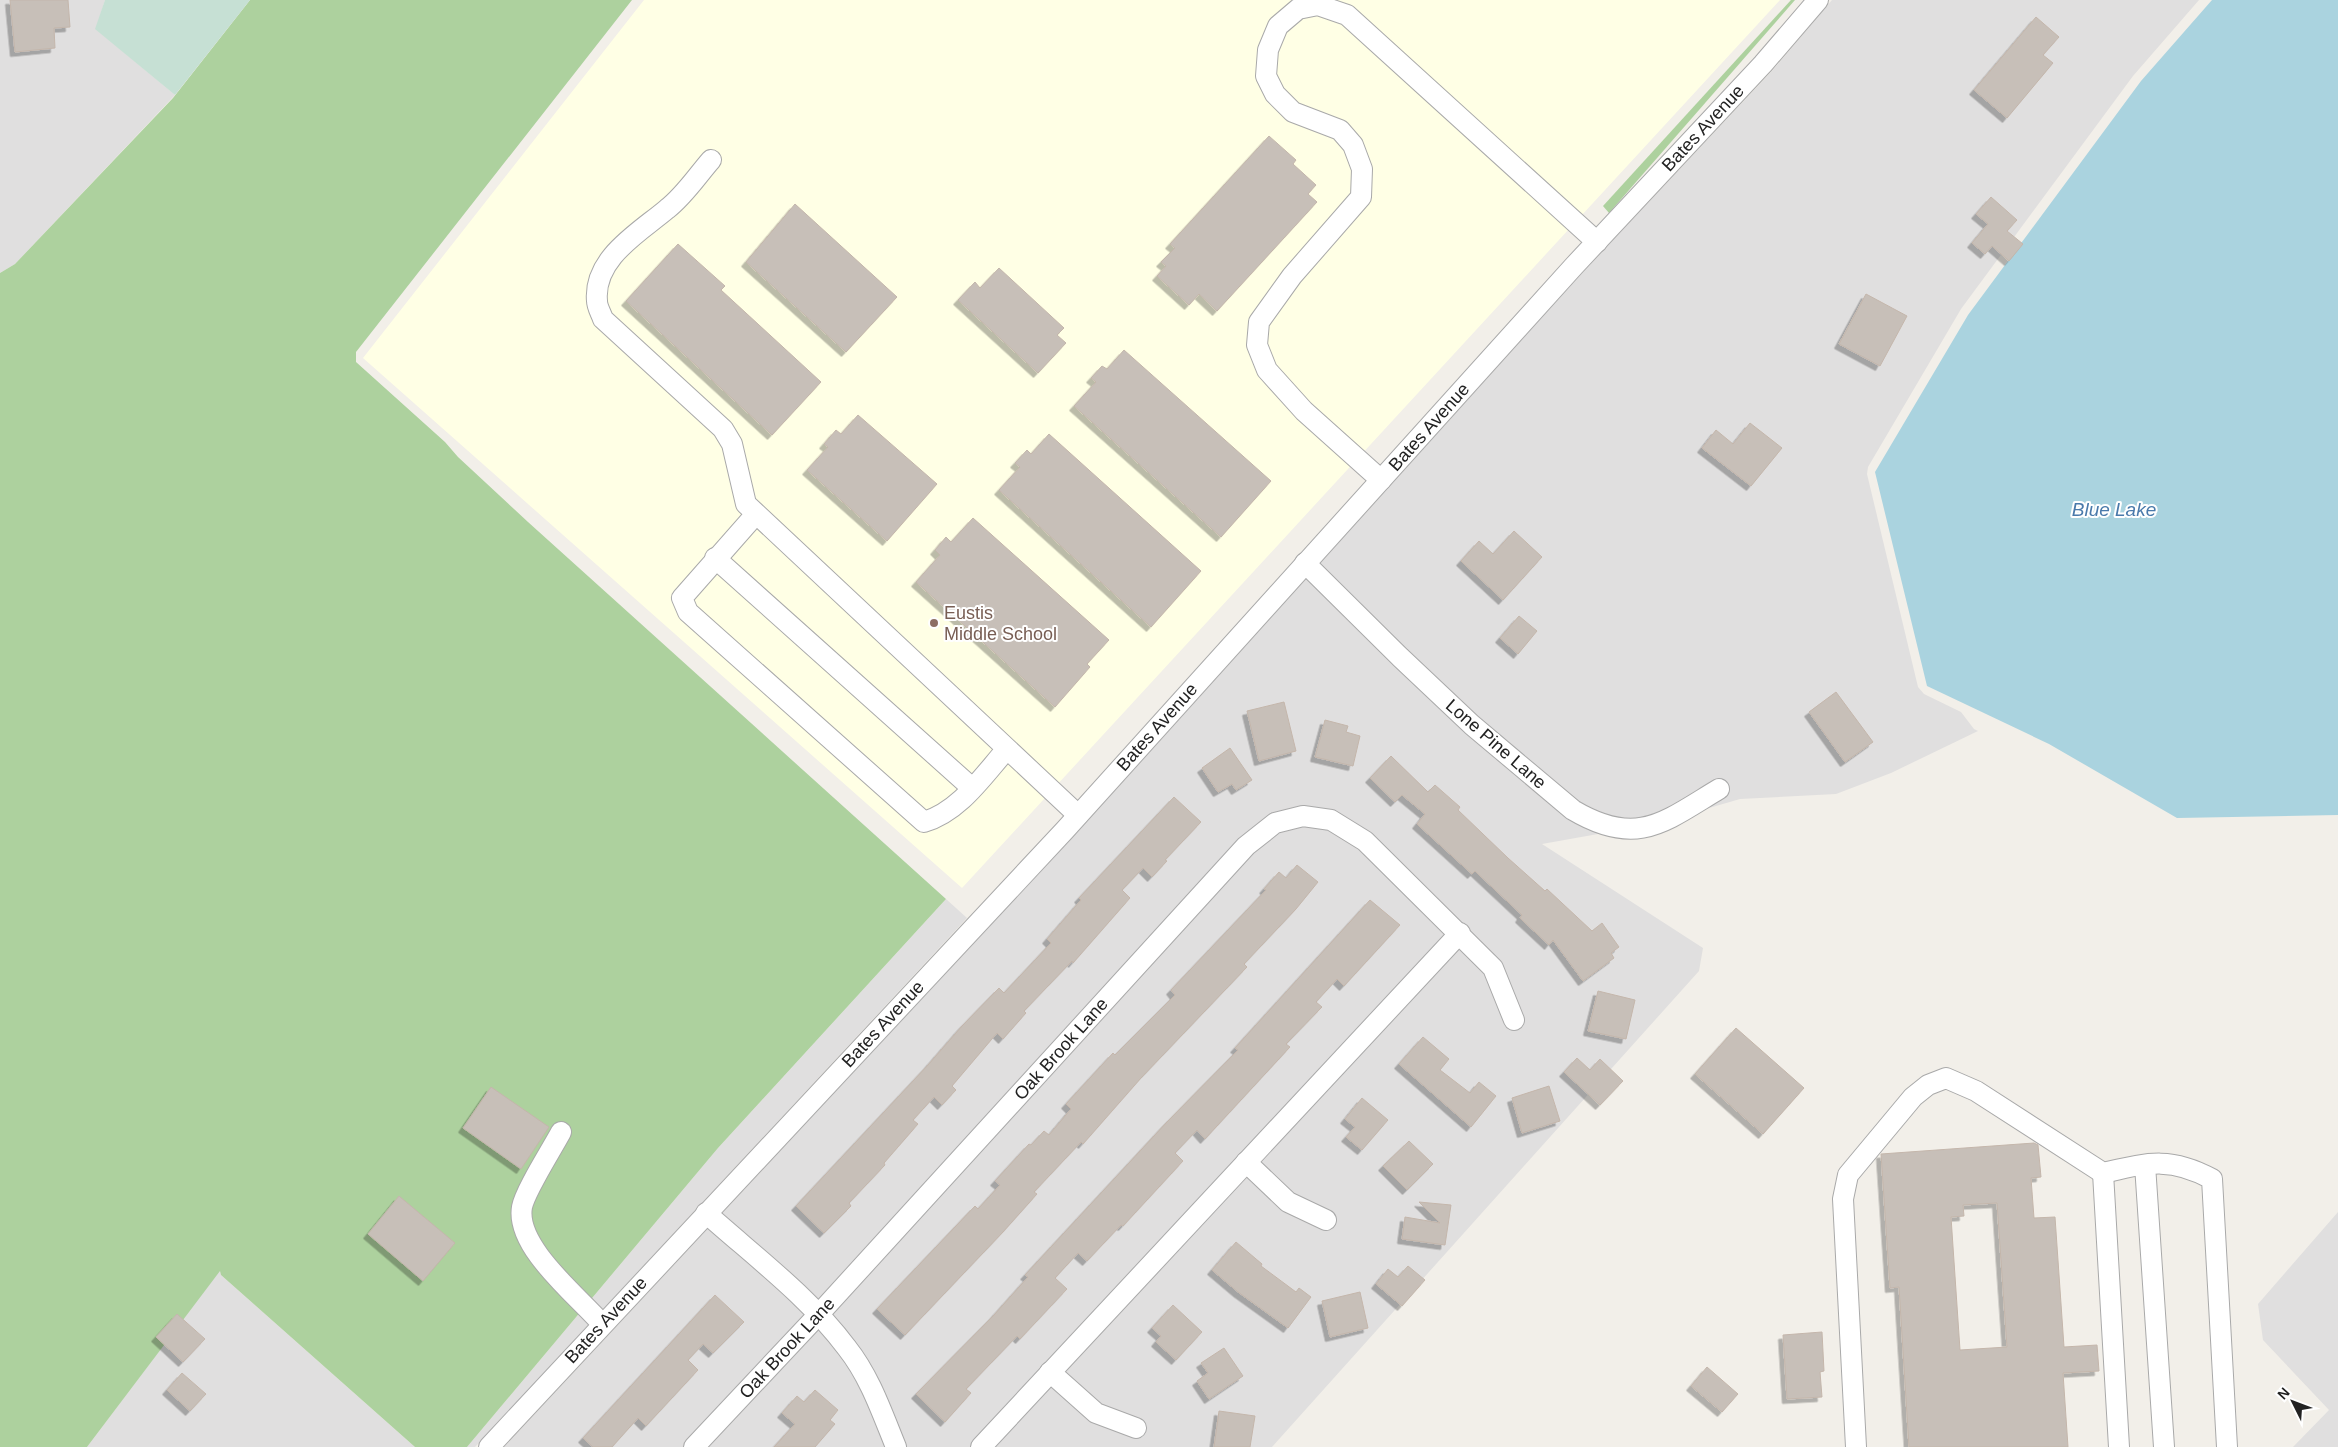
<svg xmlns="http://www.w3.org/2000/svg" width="2338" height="1447" font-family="Arial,sans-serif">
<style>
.residential{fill:#e0dfdf}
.education{fill:#ffffe5}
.forest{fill:#add19e}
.wetland{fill:#c6e0d4}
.water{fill:#aad3df}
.building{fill:#c7bfb8;stroke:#c4b6ab;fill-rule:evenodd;filter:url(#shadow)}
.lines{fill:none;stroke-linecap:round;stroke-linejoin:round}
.minor-casing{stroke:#a9a9a9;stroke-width:22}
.minor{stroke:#fff;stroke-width:20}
.education-dot{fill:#8d6e63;stroke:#fff;stroke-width:2}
.labels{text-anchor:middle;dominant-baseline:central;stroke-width:4;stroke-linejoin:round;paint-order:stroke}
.street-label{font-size:18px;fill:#222;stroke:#fff}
.education-label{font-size:18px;fill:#785e54;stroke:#fff;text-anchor:start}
.water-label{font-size:19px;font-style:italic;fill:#4a7aab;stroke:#fff}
</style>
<defs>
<filter id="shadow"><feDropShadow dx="-4.5" dy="4.5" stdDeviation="0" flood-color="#0004"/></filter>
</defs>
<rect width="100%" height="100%" fill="#f2efe9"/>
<g class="residential">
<polygon points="0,0 105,0 96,29 175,95 15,264 0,273"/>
<polygon points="1832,0 2199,0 2133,76 1961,309 1868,467 1867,474 1918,687 1924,694 1961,712 1974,729 1978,731 1891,773 1836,794 1740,799 1654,824 1542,844 1703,948 1699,971 1272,1447 504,1447 1073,837 1582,273 1772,71"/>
<polygon points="946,899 967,918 475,1447 467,1447 718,1148"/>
<polygon points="2338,1212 2338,1447 2293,1447 2329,1410 2263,1340 2258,1304"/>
<polygon points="220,1270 221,1275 415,1447 87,1447"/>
</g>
<polygon class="education" points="644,0 1780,0 962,888 363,358"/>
<g class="forest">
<polygon points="250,0 632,0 356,352 356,362 445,442 458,457 528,522 946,899 718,1148 467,1447 415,1447 221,1275 220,1271 87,1447 0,1447 0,273 15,264 173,98"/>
<polygon points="1791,0 1795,0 1609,213 1603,206"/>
</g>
<polygon class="wetland" points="105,0 250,0 175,95 95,29"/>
<polygon class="water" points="2212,0 2338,0 2338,815 2177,818 2049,744 1927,686 1875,472 1968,315 2141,81"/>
<g class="building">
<polygon points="10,0 68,0 70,27 54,28 55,48 15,52"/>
<polygon points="2036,17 2059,37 2043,55 2053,63 2007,118 1974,90"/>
<polygon points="1269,136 1296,160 1293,164 1316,185 1308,194 1317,202 1217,311 1199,294 1189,305 1157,276 1166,266 1161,262 1175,248 1170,244"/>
<polygon points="1991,197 2017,220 2007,231 2023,244 2009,261 1992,246 1985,254 1972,243 1988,224 1976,214"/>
<polygon points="795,204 897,297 846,352 746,262"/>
<polygon points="678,244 725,286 721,290 821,382 772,435 626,301"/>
<polygon points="999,268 1064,328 1057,335 1066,343 1038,373 958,300 975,282 980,288"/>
<polygon points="1866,294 1907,316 1880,366 1839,344"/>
<polygon points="1124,350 1271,481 1221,537 1074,406 1096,382 1091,378 1102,366 1107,369"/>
<polygon points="858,415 937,484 887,541 807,470 828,447 824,444 836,430 841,434"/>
<polygon points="1750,423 1782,448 1751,486 1702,448 1716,430 1733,444"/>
<polygon points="1049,434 1201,571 1151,627 999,490 1020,467 1015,463 1027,450 1031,454"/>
<polygon points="973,518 1109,640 1087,664 1090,667 1055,707 916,582 940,555 935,550 946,537 951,542"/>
<polygon points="1514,531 1542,557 1503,600 1461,561 1479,541 1493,554"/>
<polygon points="1519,616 1537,631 1518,654 1500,638"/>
<polygon points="1836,692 1873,742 1845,762 1809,712"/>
<polygon points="1284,702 1296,751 1259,761 1247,711"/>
<polygon points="1325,720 1348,726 1346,732 1360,736 1353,766 1315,757"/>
<polygon points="1230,748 1252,780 1236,790 1232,784 1218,792 1202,768"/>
<polygon points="1391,756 1428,792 1435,785 1460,807 1458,810 1508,858 1545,891 1547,889 1592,931 1602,923 1619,947 1611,953 1614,958 1583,981 1553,940 1549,945 1520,918 1522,915 1475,871 1472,874 1417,824 1425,814 1402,795 1395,802 1370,778"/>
<polygon points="1174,797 1201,822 1165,860 1167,861 1152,877 1143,868 1122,890 1130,898 1073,963 1072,961 1024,1011 1026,1013 1003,1039 997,1033 952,1086 956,1090 942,1105 934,1097 913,1120 918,1124 884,1163 885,1165 849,1203 851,1206 824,1233 796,1206 928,1065 962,1026 999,988 1004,993 1051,943 1047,939 1081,900 1079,898"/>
<polygon points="1297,865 1318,882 1296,909 1244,964 1247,967 1141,1078 1083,1144 1081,1142 1034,1192 1037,1194 1003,1232 905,1335 877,1309 975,1206 978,1209 1000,1185 995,1181 1029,1144 1031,1145 1044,1131 1049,1135 1071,1109 1066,1104 1077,1092 1113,1053 1115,1055 1175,995 1171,990 1266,890 1264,889 1279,872 1286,878"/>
<polygon points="1370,900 1400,925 1344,986 1337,979 1316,1002 1322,1007 1286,1044 1290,1047 1205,1139 1197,1130 1175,1153 1183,1161 1123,1226 1121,1225 1087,1261 1078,1253 1055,1278 1067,1289 1020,1339 1017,1336 966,1389 971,1393 945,1422 916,1394 994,1315 1028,1277 1025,1275 1167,1122 1238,1050 1235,1048"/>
<polygon points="1598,991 1635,1000 1626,1039 1588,1031"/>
<polygon points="1736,1028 1804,1088 1763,1134 1695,1074"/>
<polygon points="1423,1037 1449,1059 1440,1070 1470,1093 1479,1082 1496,1096 1471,1127 1399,1064"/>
<polygon points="1577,1058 1590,1070 1600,1059 1623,1081 1600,1105 1564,1072"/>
<polygon points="1549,1086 1560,1121 1522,1133 1512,1098"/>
<polygon points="491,1087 549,1127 521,1169 463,1128"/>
<polygon points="1362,1098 1388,1120 1362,1150 1346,1137 1355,1127 1345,1119"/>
<polygon points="1409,1141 1433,1164 1407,1190 1383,1166"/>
<path d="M2034,1143l4,2 3,32 -10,1 3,40 21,-1 9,130 33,-2 2,26 -36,2 5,74h-159l-10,-160 -9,1 -9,-134zM1997,1203l10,144 -47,3 -9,-133 13,-1 -1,-11z"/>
<polygon points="399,1196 455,1243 423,1281 368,1234"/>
<polygon points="1419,1202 1451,1205 1445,1245 1402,1239 1405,1217 1440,1223"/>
<polygon points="1236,1242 1262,1264 1261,1266 1296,1292 1299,1288 1311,1297 1288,1328 1238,1292 1212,1270"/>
<polygon points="1408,1266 1425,1280 1402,1306 1376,1284 1388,1269 1398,1277"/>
<polygon points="1360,1292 1368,1328 1330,1337 1322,1301"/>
<polygon points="715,1295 744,1322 713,1353 703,1344 688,1360 698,1370 646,1426 638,1418 612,1447 593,1447 583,1438"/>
<polygon points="1173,1305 1202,1332 1176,1360 1156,1342 1161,1336 1152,1328"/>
<polygon points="177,1314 205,1339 183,1362 156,1337"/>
<polygon points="1822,1332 1824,1371 1820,1372 1822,1397 1787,1399 1783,1335"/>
<polygon points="1224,1348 1243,1376 1209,1399 1197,1381 1208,1373 1201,1363"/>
<polygon points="1707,1367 1738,1394 1722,1412 1691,1386"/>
<polygon points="182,1373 206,1394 190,1411 167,1390"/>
<polygon points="815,1390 838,1410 830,1420 835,1424 815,1447 774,1447 795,1424 782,1413 797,1396 804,1402"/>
<polygon points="1219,1411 1255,1416 1250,1447 1214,1447"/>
</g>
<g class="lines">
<g class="minor-casing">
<g id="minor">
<path d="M711,160c-14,16 -27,36 -44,49 -27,23 -74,49 -70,92 0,6 4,12 6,18l120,110 9,15 14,60 332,311"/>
<polyline points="1381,480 1304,411 1267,370 1257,345 1259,322 1292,276 1361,197 1362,169 1353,145 1340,130 1293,112 1275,94 1266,76 1268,50 1278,26 1298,9 1318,5 1347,15 1597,242"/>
<path d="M756,514l-74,84 6,14 236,210c35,-10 59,-46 82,-72"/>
<polyline points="715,558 972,788"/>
<path d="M1305,563l95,94 72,68 101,85c64,38 91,12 146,-21"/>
<path d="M561,1132c-9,17 -36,59 -39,75 -7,40 56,89 80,117"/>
<polyline points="1246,1162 1288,1202 1326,1220"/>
<polyline points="2145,1165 2164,1447"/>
<polyline points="2103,1173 2119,1447"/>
<path d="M706,1213c48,43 102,83 141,135 23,29 35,65 49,99"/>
<polyline points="1050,1372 1096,1413 1136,1428"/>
<polyline points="489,1447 1065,830 1574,266 1763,64 1818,0"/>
<polyline points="694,1447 819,1314 1246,846 1275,823 1303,816 1331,820 1365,841 1493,968 1514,1020"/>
<polyline points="981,1447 1460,933"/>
<path d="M1856,1447l-13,-248 5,-24 65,-78 15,-12 18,-7 30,13 127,82c44,-10 67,-17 109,6l15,268"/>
</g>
</g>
<use href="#minor" class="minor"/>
</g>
<circle class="education-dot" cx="934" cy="623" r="5"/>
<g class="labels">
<g class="street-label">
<text transform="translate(1703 128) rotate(-47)">Bates Avenue</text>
<text transform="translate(1429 427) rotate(-48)">Bates Avenue</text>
<text transform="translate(1157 727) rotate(-48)">Bates Avenue</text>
<text transform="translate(1496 744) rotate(41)">Lone Pine Lane</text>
<text transform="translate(883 1024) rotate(-47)">Bates Avenue</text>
<text transform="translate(1061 1049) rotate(-48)">Oak Brook Lane</text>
<text transform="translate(606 1320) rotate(-47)">Bates Avenue</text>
<text transform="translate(787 1348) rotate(-47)">Oak Brook Lane</text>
</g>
<g class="education-label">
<text x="944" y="613">Eustis<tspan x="944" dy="21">Middle School</tspan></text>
</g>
<g class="water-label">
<text x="2114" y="509">Blue Lake</text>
</g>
</g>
<g transform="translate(2293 1402) rotate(312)" stroke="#ffffff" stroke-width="4" paint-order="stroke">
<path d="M0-4L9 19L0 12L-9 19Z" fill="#222222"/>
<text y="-8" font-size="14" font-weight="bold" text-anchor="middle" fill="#222222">N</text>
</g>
</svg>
